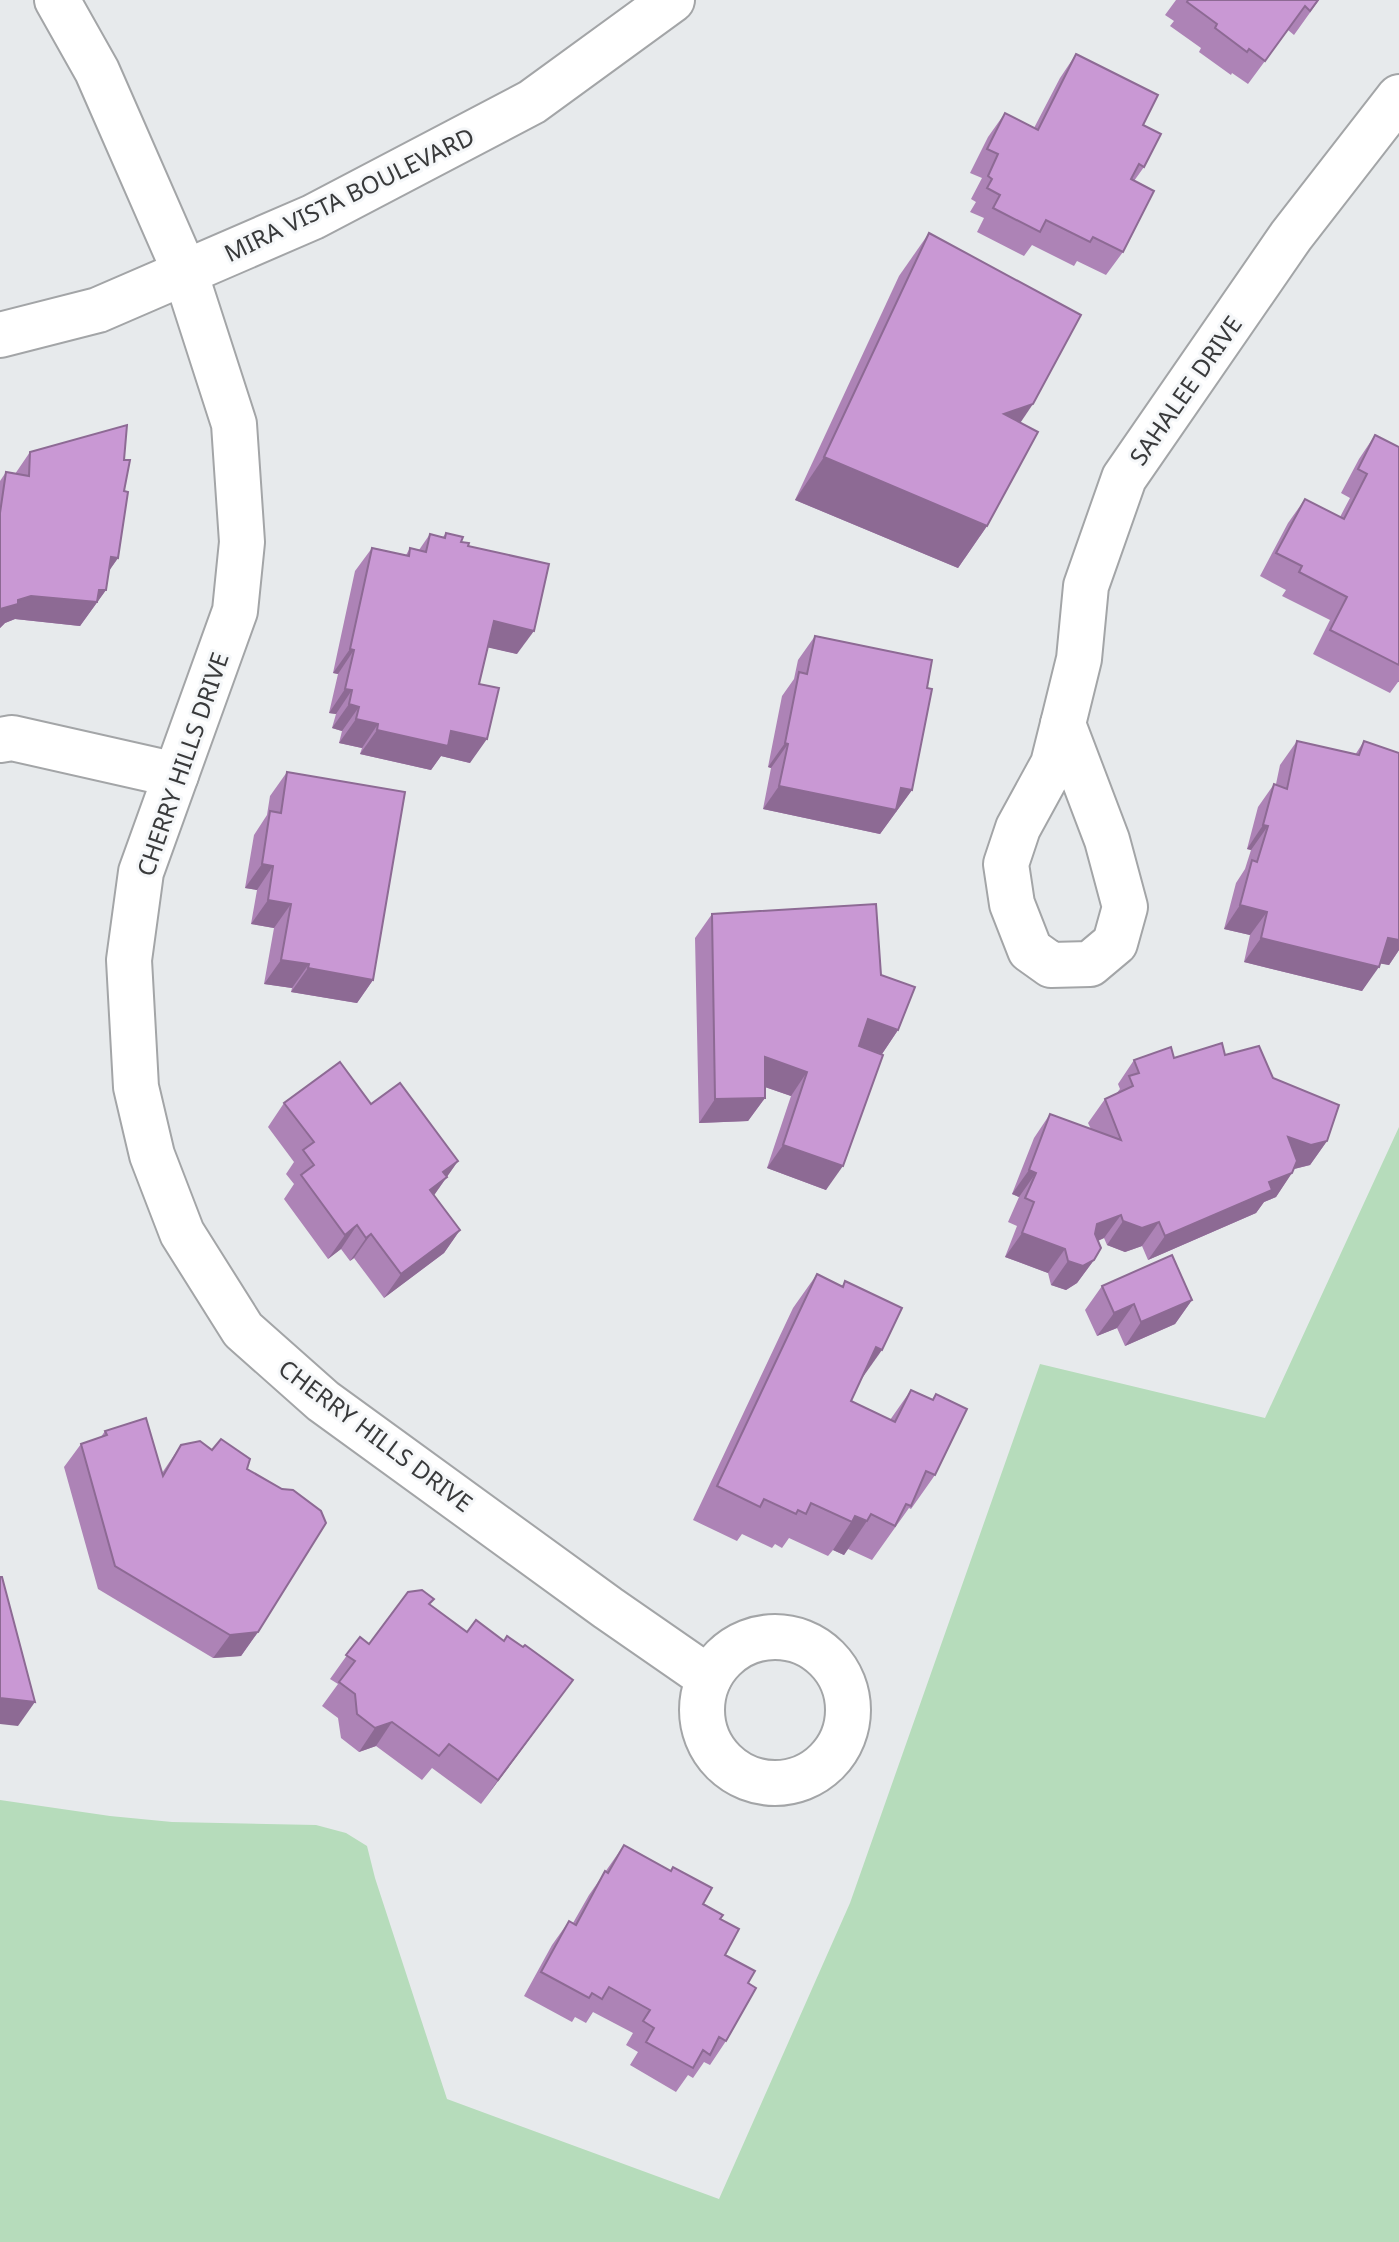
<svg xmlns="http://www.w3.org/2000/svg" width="1399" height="2242" font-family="'Noto Sans',sans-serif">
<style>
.green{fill:#b6dcbb}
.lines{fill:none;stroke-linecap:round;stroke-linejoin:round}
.minor-casing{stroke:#a3a5a7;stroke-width:48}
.tertiary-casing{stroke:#a3a5a7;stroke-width:48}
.minor{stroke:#fff;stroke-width:44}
.tertiary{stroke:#fff;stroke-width:44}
.wall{fill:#ad83b6}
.shaded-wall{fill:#8d6a94}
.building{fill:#c998d4;stroke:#8d6a94;stroke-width:2}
.labels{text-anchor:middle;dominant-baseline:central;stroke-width:6;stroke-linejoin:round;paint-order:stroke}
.street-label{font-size:24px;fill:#393a3b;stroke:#f5f7f9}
</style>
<rect width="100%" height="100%" fill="#e7eaec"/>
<polygon class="green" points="1399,1127 1399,2242 0,2242 0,1800 110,1816 172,1822 316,1825 346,1833 367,1846 375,1878 447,2099 719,2199 850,1903 1040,1364 1265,1418"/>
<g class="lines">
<g class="minor-casing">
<g id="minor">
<polyline points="57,0 97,71 185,272 234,424 242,542 235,611 141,872 129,960 136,1087 152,1155 182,1233 243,1330 323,1401 608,1608 709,1678"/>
<polyline points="1063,724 1079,659 1086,586 1124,478 1291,236 1399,97"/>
<polygon points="1063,724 1107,840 1125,907 1115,943 1090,964 1051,965 1030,950 1012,904 1006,864 1018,828 1053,764"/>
<polyline points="0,740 12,738 176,775"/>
<circle cx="775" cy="1710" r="73"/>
</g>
</g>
<g class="tertiary-casing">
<polyline id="tertiary" points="0,335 98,310 313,217 532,102 672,0"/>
</g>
<use href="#minor" class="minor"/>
<use href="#tertiary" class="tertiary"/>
</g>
<g class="wall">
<polygon points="1176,0 1319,0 1294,35 1288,30 1248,84 1232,73 1231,75 1199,52 1201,48 1170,26 1174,21 1165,15"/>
<polygon points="1076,54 1143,125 1144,167 1134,181 1123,252 1106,275 1077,261 1074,266 1032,245 1024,256 977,232 984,218 970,212 976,202 971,199 982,178 970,173 988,137 1005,113 1034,128 1060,78"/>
<polygon points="929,233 1020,423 987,526 958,568 795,500 899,276"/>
<polygon points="1375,435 1399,447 1399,682 1398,682 1390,693 1313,654 1330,620 1282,596 1286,590 1260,576 1288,523 1305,499 1340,517 1350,498 1341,493 1359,459"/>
<polygon points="30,452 124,460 124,491 118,558 109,571 106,590 80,626 15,619 5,623 0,628 0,481 6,472 15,474"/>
<polygon points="446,533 468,546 517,654 488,647 479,684 470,763 441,756 431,770 360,754 362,748 339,743 342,731 332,728 336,714 329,713 338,674 333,673 355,571 372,548 406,555 410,548 419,550 430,534 443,537"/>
<polygon points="815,636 927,688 912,790 880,834 763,809 771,768 768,767 782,696 794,679 798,660"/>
<polygon points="1297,741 1355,755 1364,741 1399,753 1399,950 1389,965 1380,963 1362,991 1244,962 1250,935 1224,929 1236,883 1245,869 1251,850 1247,849 1258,807 1274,784 1276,784 1280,765"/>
<polygon points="287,772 373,980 357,1003 291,992 292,988 264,984 274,928 251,924 257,890 245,888 254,835 267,815 270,796"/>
<polygon points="712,914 881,975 898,1030 882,1054 826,1190 767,1168 791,1096 765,1087 765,1098 748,1121 699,1123 695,938"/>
<polygon points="1225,1055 1273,1078 1327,1141 1310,1165 1294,1169 1276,1197 1264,1202 1256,1213 1148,1260 1142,1246 1125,1252 1107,1245 1104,1238 1098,1241 1094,1260 1077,1283 1066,1290 1051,1285 1048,1273 1005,1257 1017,1226 1008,1222 1019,1197 1012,1194 1034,1138 1050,1114 1091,1129 1088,1123 1105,1099 1116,1094 1120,1089 1118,1084 1134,1060"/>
<polygon points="284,1103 371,1104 458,1161 434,1195 460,1230 444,1253 384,1298 354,1258 350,1261 341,1249 328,1259 284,1199 294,1184 286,1174 294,1162 268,1127"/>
<polygon points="817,1274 842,1286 845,1281 859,1383 851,1401 890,1420 911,1390 932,1400 936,1394 935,1475 911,1509 909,1508 872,1560 848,1549 844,1555 833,1550 828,1556 789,1538 782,1548 775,1544 772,1548 742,1534 737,1541 693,1520 793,1308"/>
<polygon points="1102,1286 1192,1300 1175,1324 1125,1346 1117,1328 1097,1336 1085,1310"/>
<polygon points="105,1431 162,1473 181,1445 212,1450 247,1469 258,1632 241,1656 213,1658 98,1589 64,1467 81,1444 101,1437"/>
<polygon points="430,1605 556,1703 481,1804 432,1768 422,1780 376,1746 359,1752 341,1738 338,1718 322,1706 338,1684 330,1679 360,1637 369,1644"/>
<polygon points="624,1845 703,1904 720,1919 725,1955 748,1983 726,2041 710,2065 704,2062 693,2078 688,2075 676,2092 630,2065 638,2052 626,2045 633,2033 593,2012 586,2023 575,2017 572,2022 524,1996 552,1945 569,1921 573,1923 589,1895"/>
</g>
<g class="shaded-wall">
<polygon points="1033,404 1004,447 1004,414"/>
<polygon points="824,457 987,526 958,568 795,500"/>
<polygon points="111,557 118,558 101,582"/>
<polygon points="106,590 80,626 15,619 5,623 0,628 0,609 18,600 31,596"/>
<polygon points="494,621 534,631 517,654 477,645"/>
<polygon points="350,649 354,650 338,674 333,673"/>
<polygon points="345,689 352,690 336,714 329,713"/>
<polygon points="349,704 359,707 342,731 332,728"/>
<polygon points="356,719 378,724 362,748 339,743"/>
<polygon points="377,730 451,731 487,739 470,763 441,756 431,770 360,754"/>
<polygon points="785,743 788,744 771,768 768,767"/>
<polygon points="779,786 901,788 912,790 880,834 763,809"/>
<polygon points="1263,825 1268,826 1251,850 1247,849"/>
<polygon points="262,864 273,866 257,890 245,888"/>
<polygon points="268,900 291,904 274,928 251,924"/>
<polygon points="1240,905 1267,912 1250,935 1224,929"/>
<polygon points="1261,938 1379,967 1362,991 1244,962"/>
<polygon points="1388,938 1399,940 1399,950 1389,965 1371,962"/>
<polygon points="281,960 309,964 292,988 264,984"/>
<polygon points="308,968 373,980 357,1003 291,992"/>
<polygon points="868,1019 898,1030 882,1054 852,1043"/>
<polygon points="765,1057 807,1072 791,1096 748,1081"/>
<polygon points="765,1098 748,1121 699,1123 715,1099"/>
<polygon points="1288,1137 1327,1141 1310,1165 1294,1169"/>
<polygon points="783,1145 843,1166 826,1190 767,1168"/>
<polygon points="458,1161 430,1201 413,1213 443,1172"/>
<polygon points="1029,1170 1036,1173 1019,1197 1012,1194"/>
<polygon points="1292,1173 1276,1197 1264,1202 1256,1213 1148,1260 1165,1236 1269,1182"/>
<polygon points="1121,1215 1104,1238 1081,1248 1097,1224"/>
<polygon points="1123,1221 1159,1222 1142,1246 1125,1252 1107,1245"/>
<polygon points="357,1225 341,1249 328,1259 345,1235"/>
<polygon points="460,1230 444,1253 384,1298 401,1274"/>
<polygon points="1022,1233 1065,1249 1048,1273 1005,1257"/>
<polygon points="371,1234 354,1258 350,1261 366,1238"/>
<polygon points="1094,1260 1077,1283 1066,1290 1051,1285 1068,1261"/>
<polygon points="1192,1300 1175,1324 1125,1346 1141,1322"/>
<polygon points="1134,1304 1117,1328 1097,1336 1114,1313"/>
<polygon points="876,1347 882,1350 858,1384"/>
<polygon points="855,1516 867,1521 844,1555 833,1550"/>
<polygon points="258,1632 241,1656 213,1658 230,1635"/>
<polygon points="573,1680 556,1703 481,1804 498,1780"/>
<polygon points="0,1698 35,1702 18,1726 0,1724"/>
<polygon points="392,1722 376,1746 359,1752 375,1728"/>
</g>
<g class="building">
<polygon points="1188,0 1318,0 1310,11 1305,6 1265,61 1249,49 1247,52 1215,28 1217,24 1187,2"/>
<polygon points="1076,54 1158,95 1143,125 1161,134 1144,167 1139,164 1131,179 1154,191 1123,252 1093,237 1090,242 1046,220 1040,232 993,208 1000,195 987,188 992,179 988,176 998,154 987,149 1005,113 1038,130"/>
<polygon points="929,233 1081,315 1033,404 1004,414 1038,432 987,526 824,457"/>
<polygon points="127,425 124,460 130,460 124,491 128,492 118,558 111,557 106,590 99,590 97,602 31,596 18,600 18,604 0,609 0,513 6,472 29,476 30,452"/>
<polygon points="1375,435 1399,447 1399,665 1330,630 1347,597 1299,572 1302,566 1276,553 1305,499 1344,519 1367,474 1358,469"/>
<polygon points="446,533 463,537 461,542 469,543 468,546 549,564 534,631 494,621 479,684 499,688 487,739 451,731 448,746 377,730 378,724 356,719 359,707 349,704 352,690 345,689 354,650 350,649 372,548 409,556 410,548 426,552 430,534 445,538"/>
<polygon points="815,636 932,660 927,688 932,689 912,790 901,788 896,810 779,786 788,744 785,743 799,672 807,674"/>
<polygon points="1297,741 1359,755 1364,741 1399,753 1399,940 1388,938 1379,967 1261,938 1267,912 1240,905 1252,860 1257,862 1268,826 1263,825 1274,784 1287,789"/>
<polygon points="287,772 405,792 373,980 308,968 309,964 281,960 291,904 268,900 273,866 262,864 270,811 281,813"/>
<polygon points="876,904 881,975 915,987 898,1030 868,1019 859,1046 883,1055 843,1166 783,1145 807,1072 765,1057 765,1098 715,1099 712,914"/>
<polygon points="1222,1043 1225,1055 1259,1046 1273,1078 1339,1105 1327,1141 1311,1145 1288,1137 1297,1161 1292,1173 1269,1182 1272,1190 1165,1236 1159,1222 1142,1228 1123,1221 1121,1215 1097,1224 1095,1234 1101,1248 1094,1260 1083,1266 1068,1261 1065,1249 1022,1233 1034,1202 1025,1198 1036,1173 1029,1170 1050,1114 1121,1140 1105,1099 1133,1086 1129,1076 1139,1073 1134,1060 1171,1047 1174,1058"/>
<polygon points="340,1062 371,1104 400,1083 458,1161 443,1172 447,1177 430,1190 460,1230 401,1274 371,1234 366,1238 357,1225 345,1235 301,1175 314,1165 303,1150 314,1142 284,1103"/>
<polygon points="1172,1255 1192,1300 1141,1322 1134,1304 1114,1313 1102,1286"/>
<polygon points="817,1274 843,1287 845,1281 902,1308 882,1350 876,1347 851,1401 895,1422 911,1390 933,1400 936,1394 967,1409 935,1475 926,1471 911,1506 906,1504 895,1526 871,1514 867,1521 855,1516 852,1522 811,1503 806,1514 798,1510 796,1514 764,1499 760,1507 717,1486"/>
<polygon points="146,1418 163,1476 181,1445 200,1441 212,1450 221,1439 250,1459 247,1469 282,1489 293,1490 321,1511 326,1523 258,1632 230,1635 115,1566 81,1444 107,1435 105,1431"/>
<polygon points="0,1577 2,1577 35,1702 0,1698"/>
<polygon points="422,1590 434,1599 429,1604 467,1632 476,1620 504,1641 507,1636 523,1647 525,1645 573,1680 498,1780 449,1744 439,1756 392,1722 375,1728 357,1714 355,1694 339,1682 355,1661 346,1655 360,1637 369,1644 408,1592"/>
<polygon points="624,1845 671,1871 673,1867 712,1888 703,1904 723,1915 720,1919 739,1929 725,1955 755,1971 748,1983 756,1988 726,2041 719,2037 710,2055 703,2050 693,2068 646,2042 654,2028 643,2021 650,2010 609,1987 602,1999 592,1993 589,1998 541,1972 569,1921 576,1925 605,1871 608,1873"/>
</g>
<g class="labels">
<g class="street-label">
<text transform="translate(349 194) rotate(-26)">MIRA VISTA BOULEVARD</text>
<text transform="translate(1185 390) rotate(-55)">SAHALEE DRIVE</text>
<text transform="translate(182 764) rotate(-71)">CHERRY HILLS DRIVE</text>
<text transform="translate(376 1435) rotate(37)">CHERRY HILLS DRIVE</text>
</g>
</g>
</svg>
